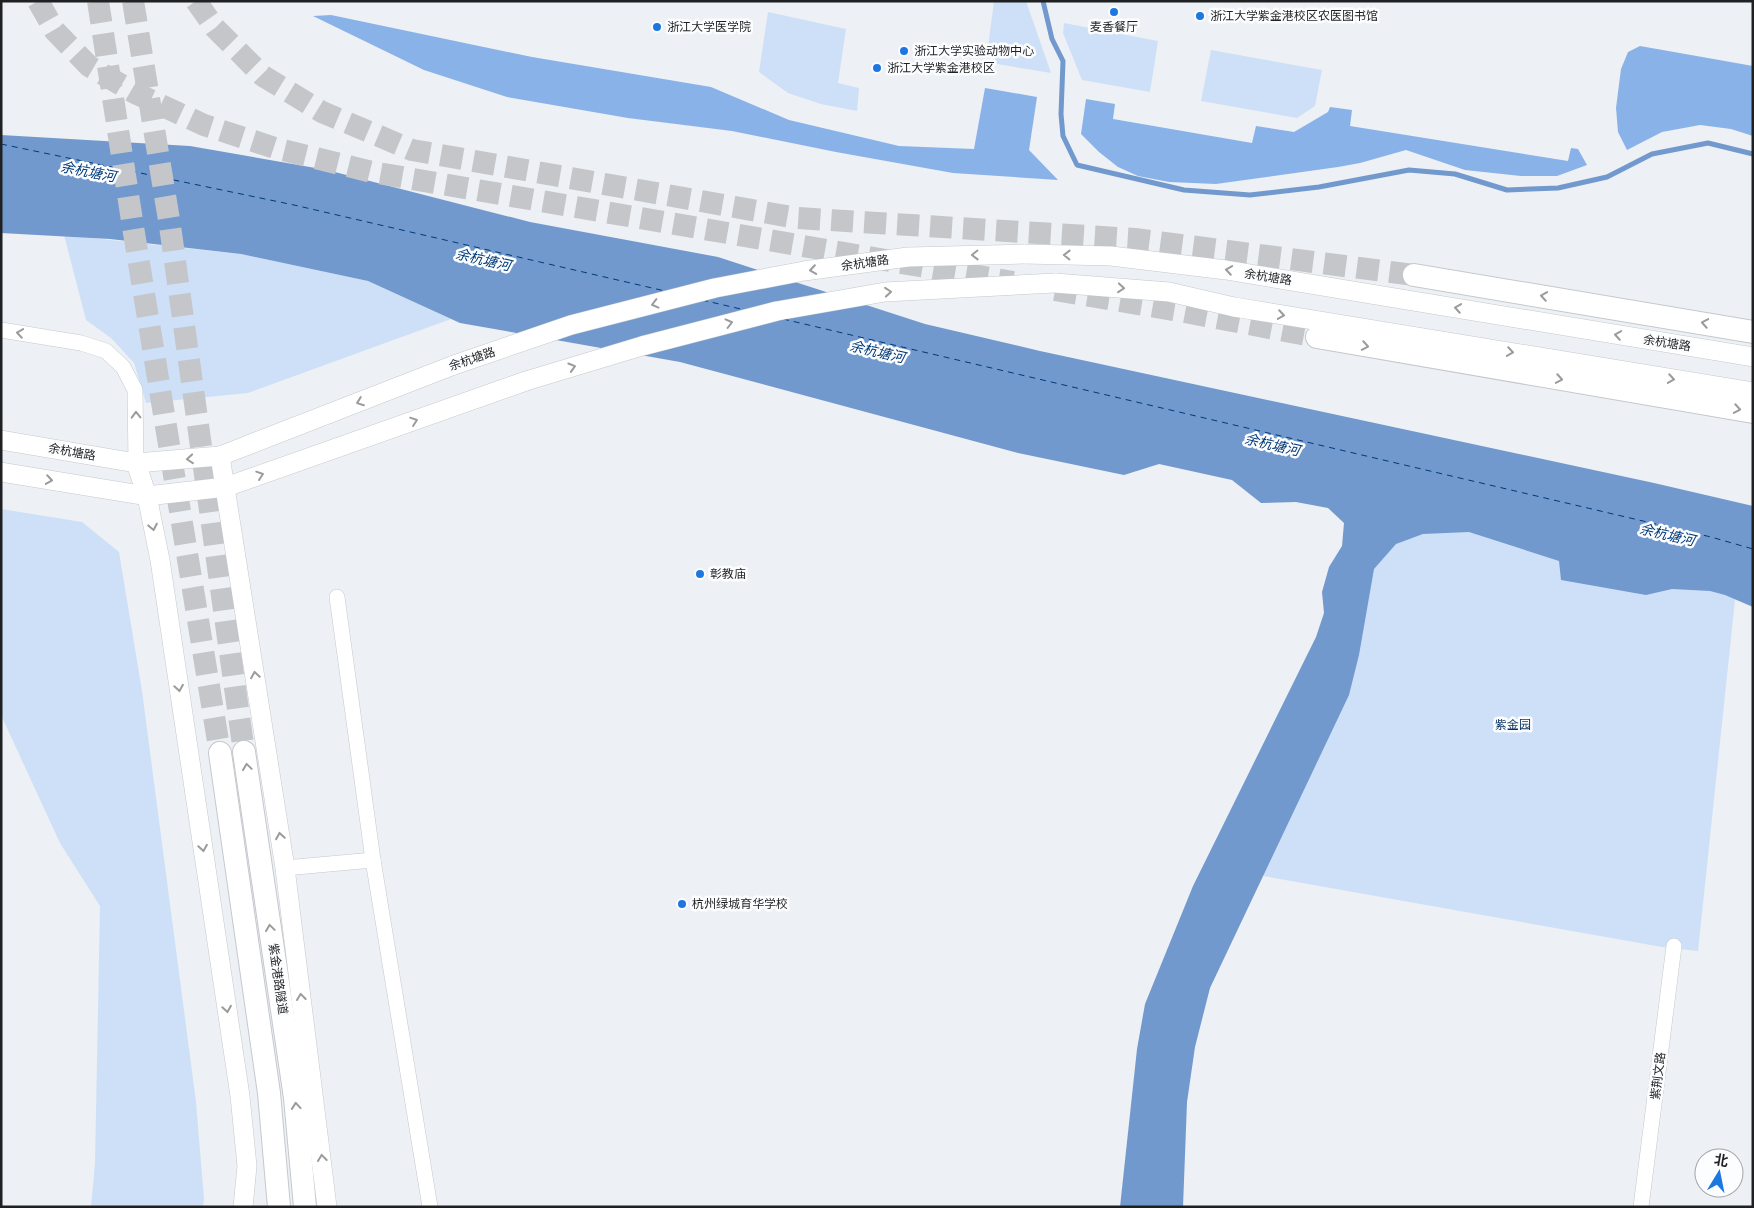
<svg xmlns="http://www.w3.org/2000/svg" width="1754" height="1208" font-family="'Fira Sans Condensed','Noto Sans SC',sans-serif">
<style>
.green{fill:#cee0f7}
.forest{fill:#89b2e8}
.water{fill:#7199ce}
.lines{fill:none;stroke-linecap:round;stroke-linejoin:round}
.stream{stroke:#7199ce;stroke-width:5}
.ferry{stroke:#003977;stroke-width:1;stroke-dasharray:6 5;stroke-linecap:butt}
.highway-tunnel{stroke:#c4c6ca;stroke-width:22;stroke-dasharray:22 11;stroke-linecap:butt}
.minor-casing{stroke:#c5c8cc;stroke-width:16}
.major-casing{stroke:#c5c8cc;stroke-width:20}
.highway-casing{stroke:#c5c8cc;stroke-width:24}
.minor{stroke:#fff;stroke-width:15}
.major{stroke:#fff;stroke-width:19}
.highway{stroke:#fff;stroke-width:22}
.major-bridge-casing{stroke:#c5c8cc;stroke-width:20;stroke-linecap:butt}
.major-bridge{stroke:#fff;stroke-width:19}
.oneway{stroke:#9a9b9b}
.poi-dot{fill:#1c77e0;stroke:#fcfdff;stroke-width:2}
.labels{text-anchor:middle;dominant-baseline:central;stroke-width:5;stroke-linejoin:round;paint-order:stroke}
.poi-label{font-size:12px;fill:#1f2021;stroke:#fcfdff;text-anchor:start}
.street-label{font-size:12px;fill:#1f2021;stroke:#fcfdff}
.park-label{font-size:12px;fill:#062f5f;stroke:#fcfdff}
.water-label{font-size:14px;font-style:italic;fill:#003977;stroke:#fcfdff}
</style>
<rect width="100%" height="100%" fill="#edf0f4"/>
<g class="green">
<polygon points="994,1 1026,1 1051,73 997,64 988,47"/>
<polygon points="768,12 846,29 838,83 859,88 857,111 821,104 788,93 759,72"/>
<polygon points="1064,23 1158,41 1150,92 1082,80 1063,33"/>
<polygon points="1211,50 1322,70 1315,106 1297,118 1201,101"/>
<polygon points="64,235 241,254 368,281 451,319 248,393 146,403 134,363 111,338 86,320"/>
<polygon points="1415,504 1737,581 1698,951 1662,947 1252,874 1368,558"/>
<polygon points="1,509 82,522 119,552 142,691 196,1102 204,1199 203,1207 91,1207 95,1163 100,906 60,843 1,715"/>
</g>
<g class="forest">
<polygon points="331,15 532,57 711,87 789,120 899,146 974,149 985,88 1037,97 1029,150 1058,180 953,173 836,152 732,131 628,118 507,97 424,70 313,16"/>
<polygon points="1640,46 1753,66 1753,136 1731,129 1700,125 1662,132 1627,150 1618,132 1616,108 1621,69 1628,52"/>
<polygon points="1086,99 1115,104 1113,119 1252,143 1256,126 1294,132 1328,112 1330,107 1352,110 1350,126 1568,161 1571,148 1578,149 1587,165 1557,176 1521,176 1465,170 1406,150 1360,163 1338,167 1216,184 1169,182 1138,176 1118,167 1099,152 1081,134"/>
</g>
<polygon class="water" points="1,135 190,146 327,170 530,222 718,257 925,324 1040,351 1654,483 1753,506 1753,607 1725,595 1710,591 1672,589 1646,595 1561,580 1559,561 1469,532 1423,534 1396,544 1374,569 1359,655 1349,695 1210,988 1195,1047 1187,1102 1183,1207 1120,1207 1137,1049 1145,1004 1193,886 1316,637 1324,613 1322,592 1329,567 1342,546 1344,523 1328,508 1296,502 1261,503 1232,480 1159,464 1124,475 1018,453 680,362 460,323 368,281 241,254 110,239 1,233"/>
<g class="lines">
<polyline class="stream" points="1043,1 1052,39 1063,61 1061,114 1063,136 1077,165 1184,190 1250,195 1319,187 1409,170 1455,174 1507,190 1558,188 1607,177 1652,154 1708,143 1753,154"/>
<g class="ferry">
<polyline points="1,144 294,205 665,291"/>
<polyline points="702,300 745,310"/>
<polyline points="783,319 1711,537 1753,549"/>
</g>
<g class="highway-tunnel">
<polyline points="38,1 55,31 89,66 135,93 204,125 275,148 372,172 1013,282"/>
<polyline points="98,1 133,227 220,753"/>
<polyline points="133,1 170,226 244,752"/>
<polyline points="196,1 215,28 263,76 322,112 412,150 797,218 1135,239 1414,275"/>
<polyline points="1055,290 1185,312 1317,337"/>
</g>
<g class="minor-casing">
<g id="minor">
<polyline points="1,330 81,343 106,351 123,367 135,390 136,463"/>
<polyline points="337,597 373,860 430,1207"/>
<polyline points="285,868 373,860"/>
<polyline points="1641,1207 1674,946"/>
</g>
</g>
<g class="major-casing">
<g id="major">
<polyline points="1024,254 1111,256 1226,270 1753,357"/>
<polyline points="1055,283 1169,292 1234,307 1753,392"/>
<polyline points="1,440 136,463 220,456 454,365"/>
<polyline points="220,456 285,868 327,1207"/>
<polyline points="136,463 147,496 160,560 240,1096 247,1166 243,1207"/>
<polyline points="1,472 147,496 226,487 526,381"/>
</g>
</g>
<g class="highway-casing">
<g id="highway">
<polyline points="1414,275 1753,332"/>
<polyline points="1317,337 1753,412"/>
<polyline points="244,752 295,1098 305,1207"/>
<polyline points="220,753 269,1093 279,1207"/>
</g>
</g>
<use href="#minor" class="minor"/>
<use href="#major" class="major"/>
<use href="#highway" class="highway"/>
<g class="major-bridge-casing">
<g id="major-bridge">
<polyline points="454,365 571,325 715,288 804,271 908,257 1024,254"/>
<polyline points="526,381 642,346 777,311 885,292 1055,283"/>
</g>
</g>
<use href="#major-bridge" class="major-bridge"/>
</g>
<defs><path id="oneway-chevron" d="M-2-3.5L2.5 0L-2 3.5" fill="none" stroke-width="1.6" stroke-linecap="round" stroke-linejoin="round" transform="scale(1.25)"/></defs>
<g class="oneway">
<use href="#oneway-chevron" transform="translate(975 255) rotate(179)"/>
<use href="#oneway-chevron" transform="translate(1067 255) rotate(-179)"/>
<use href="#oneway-chevron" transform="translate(813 270) rotate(172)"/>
<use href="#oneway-chevron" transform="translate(1229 270) rotate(-171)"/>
<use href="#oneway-chevron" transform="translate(1121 288) rotate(5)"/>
<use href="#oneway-chevron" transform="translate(888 292) rotate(-5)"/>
<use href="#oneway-chevron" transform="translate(1544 296) rotate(-171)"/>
<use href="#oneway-chevron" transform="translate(655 304) rotate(166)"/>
<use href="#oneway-chevron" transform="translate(1458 308) rotate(-171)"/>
<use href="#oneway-chevron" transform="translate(1281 315) rotate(9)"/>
<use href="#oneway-chevron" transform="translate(729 323) rotate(-14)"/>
<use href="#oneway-chevron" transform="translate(1705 323) rotate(-170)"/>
<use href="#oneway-chevron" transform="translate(20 333) rotate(-171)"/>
<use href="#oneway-chevron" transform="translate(1618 335) rotate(-171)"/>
<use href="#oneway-chevron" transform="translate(1365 346) rotate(10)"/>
<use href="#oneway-chevron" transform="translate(1510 352) rotate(9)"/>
<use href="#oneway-chevron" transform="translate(572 367) rotate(-17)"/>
<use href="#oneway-chevron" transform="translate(1559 379) rotate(10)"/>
<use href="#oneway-chevron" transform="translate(1671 379) rotate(9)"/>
<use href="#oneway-chevron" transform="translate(360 402) rotate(159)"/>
<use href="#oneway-chevron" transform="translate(1737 409) rotate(10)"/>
<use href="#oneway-chevron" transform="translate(136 415) rotate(-91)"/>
<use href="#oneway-chevron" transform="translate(414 421) rotate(-19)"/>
<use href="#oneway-chevron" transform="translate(190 459) rotate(175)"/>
<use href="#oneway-chevron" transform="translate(260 475) rotate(-19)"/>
<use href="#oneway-chevron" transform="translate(49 480) rotate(9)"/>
<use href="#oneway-chevron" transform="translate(153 527) rotate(79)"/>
<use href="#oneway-chevron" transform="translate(255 675) rotate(-99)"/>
<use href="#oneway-chevron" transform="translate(179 688) rotate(81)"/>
<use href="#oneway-chevron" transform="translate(247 767) rotate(-98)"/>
<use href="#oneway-chevron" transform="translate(280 836) rotate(-99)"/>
<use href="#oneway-chevron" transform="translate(203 848) rotate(81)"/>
<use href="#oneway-chevron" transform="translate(270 928) rotate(-98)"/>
<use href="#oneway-chevron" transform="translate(301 997) rotate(-97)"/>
<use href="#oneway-chevron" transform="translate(227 1009) rotate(81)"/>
<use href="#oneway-chevron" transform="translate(296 1106) rotate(-95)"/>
<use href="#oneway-chevron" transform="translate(322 1158) rotate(-97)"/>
</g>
<g class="poi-dot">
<circle cx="1114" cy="12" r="5"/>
<circle cx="1200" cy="16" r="5"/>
<circle cx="657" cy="27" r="5"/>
<circle cx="904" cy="51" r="5"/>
<circle cx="877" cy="68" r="5"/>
<circle cx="700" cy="574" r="5"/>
<circle cx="682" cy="904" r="5"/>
</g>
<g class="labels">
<g class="poi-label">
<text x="1210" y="16">浙江大学紫金港校区农医图书馆</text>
<text x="667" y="27">浙江大学医学院</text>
<text x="1114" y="27" text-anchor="middle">麦香餐厅</text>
<text x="914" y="51">浙江大学实验动物中心</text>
<text x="887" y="68">浙江大学紫金港校区</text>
<text x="710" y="574">彰教庙</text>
<text x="692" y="904">杭州绿城育华学校</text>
</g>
<g class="street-label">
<text transform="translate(865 263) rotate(-8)">余杭塘路</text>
<text transform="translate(1268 277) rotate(9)">余杭塘路</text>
<text transform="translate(1667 343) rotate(9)">余杭塘路</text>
<text transform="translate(472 359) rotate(-19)">余杭塘路</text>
<text transform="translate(72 452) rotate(10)">余杭塘路</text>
<text transform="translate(278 979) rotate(82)">紫金港路隧道</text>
<text transform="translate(1658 1076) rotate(-83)">紫荆文路</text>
</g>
<g class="park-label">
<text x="1513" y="725">紫金园</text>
</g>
<g class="water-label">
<text transform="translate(88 172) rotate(11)">余杭塘河</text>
<text transform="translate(483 260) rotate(13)">余杭塘河</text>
<text transform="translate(877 352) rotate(13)">余杭塘河</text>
<text transform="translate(1272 445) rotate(13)">余杭塘河</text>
<text transform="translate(1667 535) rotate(13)">余杭塘河</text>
</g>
</g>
<rect width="1754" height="1208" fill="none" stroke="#1f2021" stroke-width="5"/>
<g transform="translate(1719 1173) rotate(10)"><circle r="24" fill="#fcfdff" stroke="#a4a5a6"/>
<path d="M0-4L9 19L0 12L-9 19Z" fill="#1c77e0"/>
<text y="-8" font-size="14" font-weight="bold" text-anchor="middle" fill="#1f2021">北</text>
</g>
</svg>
